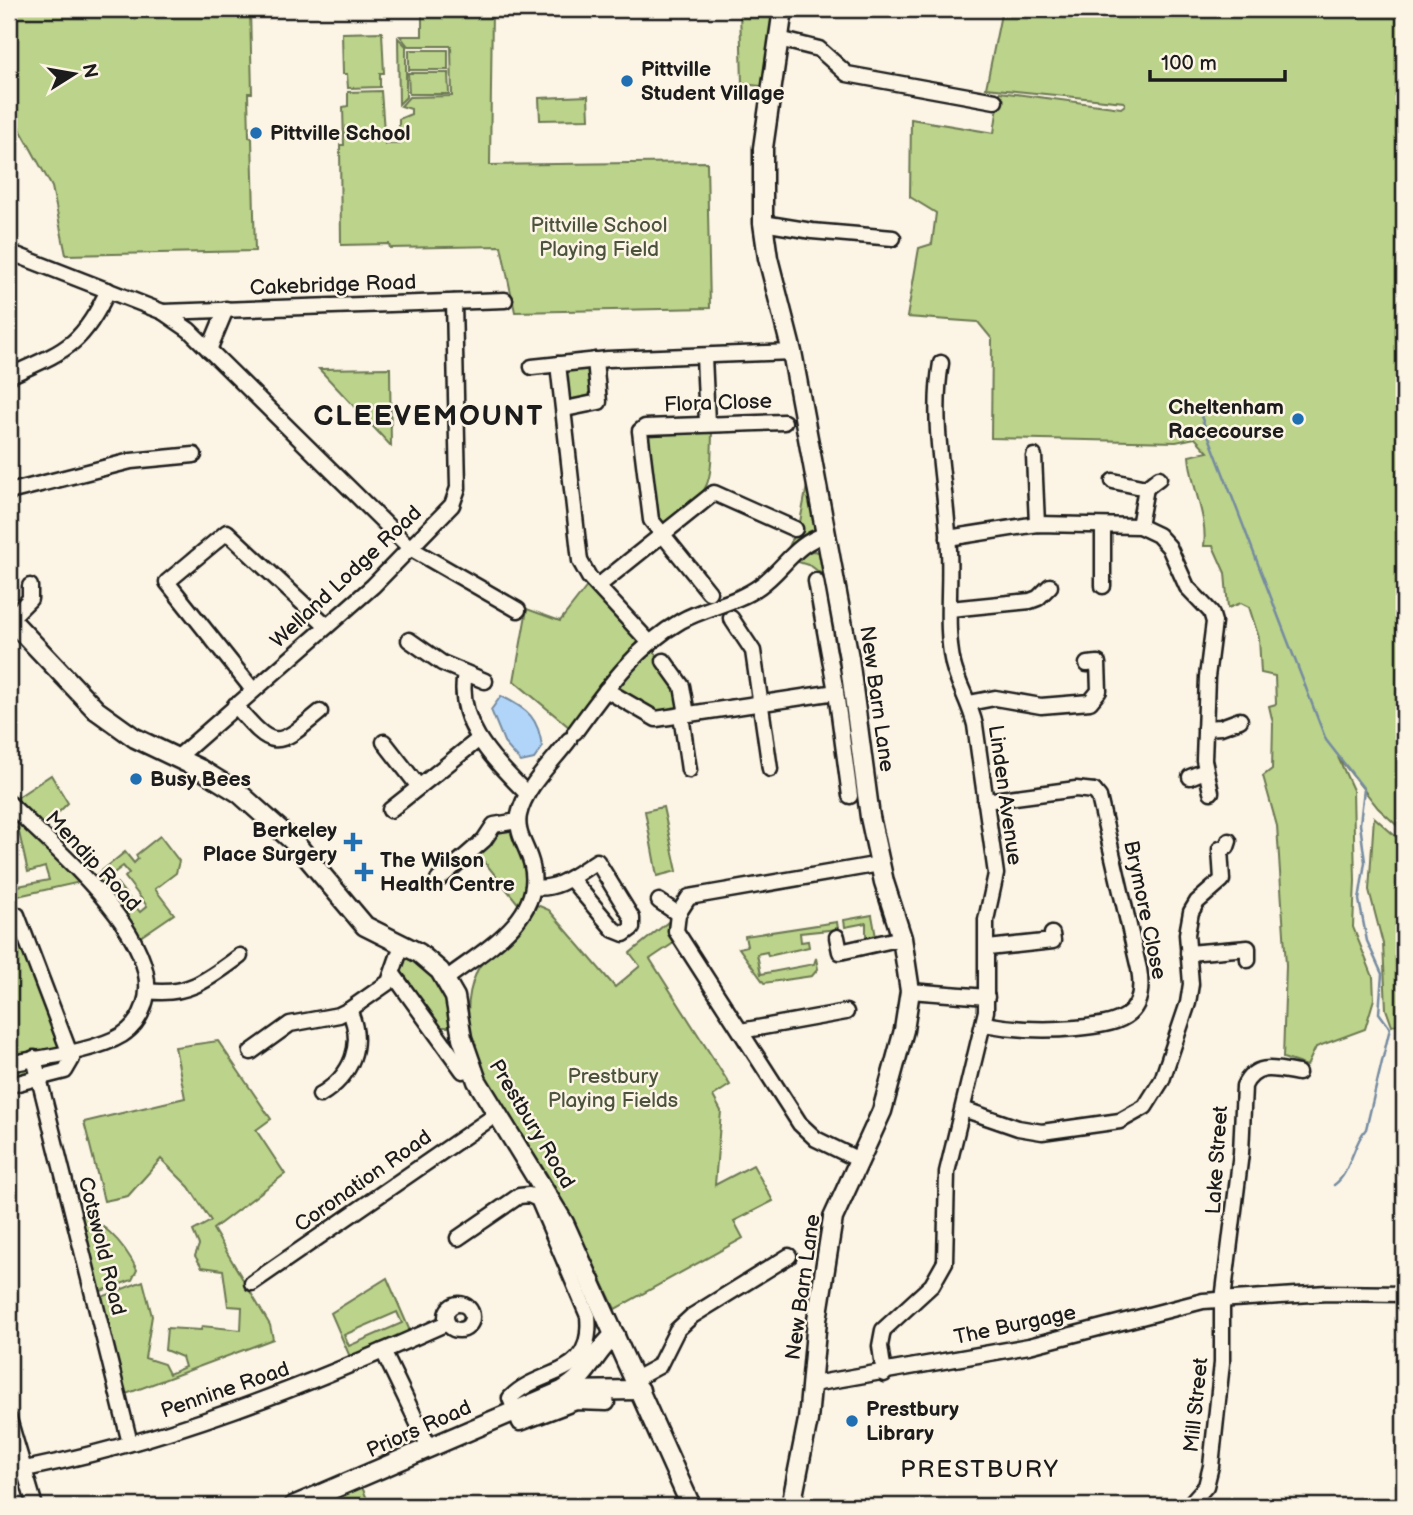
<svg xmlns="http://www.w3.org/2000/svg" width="1413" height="1515" font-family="'Balsamiq Sans',sans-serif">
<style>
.green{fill:#bbd38a;stroke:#6c7853;stroke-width:2;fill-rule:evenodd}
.water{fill:#b1d5f9;stroke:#758ba1;stroke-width:2}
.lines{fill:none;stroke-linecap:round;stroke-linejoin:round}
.stream{stroke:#758ba1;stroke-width:2.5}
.minor-casing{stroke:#1c1c1c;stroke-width:19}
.major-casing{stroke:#1c1c1c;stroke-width:23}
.minor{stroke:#fcf5e5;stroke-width:14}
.major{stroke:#fcf5e5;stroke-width:18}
.poi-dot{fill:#1f6fb2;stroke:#fcf5e5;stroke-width:2.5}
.labels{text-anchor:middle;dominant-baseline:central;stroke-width:5;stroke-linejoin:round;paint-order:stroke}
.poi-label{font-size:21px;font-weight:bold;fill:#1c1c1c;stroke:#fcf5e5;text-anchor:start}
.park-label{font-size:21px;fill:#4c533d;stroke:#fcf5e5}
.street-label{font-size:21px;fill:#1c1c1c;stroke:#fcf5e5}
.quarter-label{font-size:24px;letter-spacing:2px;fill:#1c1c1c;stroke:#fcf5e5}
.district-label{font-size:28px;font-weight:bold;letter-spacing:2px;fill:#1c1c1c;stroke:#fcf5e5}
</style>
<rect width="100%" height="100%" fill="#fcf5e5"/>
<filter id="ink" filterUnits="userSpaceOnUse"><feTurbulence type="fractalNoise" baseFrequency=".0143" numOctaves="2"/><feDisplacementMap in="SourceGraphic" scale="14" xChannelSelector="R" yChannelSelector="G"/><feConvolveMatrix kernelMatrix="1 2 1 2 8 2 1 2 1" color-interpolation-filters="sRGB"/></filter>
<g filter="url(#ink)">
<g class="green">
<polygon points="9,9 250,9 252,93 248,93 249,137 252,138 255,251 66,255 52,187 9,109"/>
<polygon points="422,9 492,9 490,165 707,162 710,308 515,312 501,246 390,248 389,244 341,245 340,145 344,145 343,107 348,106 348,92 381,91 385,144 399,144 399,119 411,114 411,109 401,106 409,97 452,96 451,46 408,46 400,36 422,36"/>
<polygon points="740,9 783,9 770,87 742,84"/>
<path d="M1002,9h402v823l-26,-24 -40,-51 15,33 2,91 -2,46 20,50 1,22 -9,30 -49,18 -9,19 -24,-8 3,-93 -9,-139 -14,-50 9,-7 1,-46 -4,-17 7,-2 -1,-28 -14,-3 -2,-35 -10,-31 -8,-4 -13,5 -3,-35 -12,-27h-9c4,-30 -13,-59 -15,-90l19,-4 -13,-14 -19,4 -185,-4 1,-99 -14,-17 -71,-5 12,-69 13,-4 4,-31 -26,-16 1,-78 83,14 6,-41 121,16 4,-3 -1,-3 -138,-14z"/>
<polygon points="382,32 384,73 380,73 380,87 348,88 347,74 343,74 342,33"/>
<polygon points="398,38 406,46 406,97 399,104"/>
<rect x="409" y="50" width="39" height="20"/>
<polygon points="408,73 448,73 449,94 409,94"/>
<polygon points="588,96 589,119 540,120 539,98"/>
<polygon points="390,368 391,446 319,369"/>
<polygon points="590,369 594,395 570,401 566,371"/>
<path d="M712,428c-1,61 1,58 -44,100l-13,-7 -8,-87z"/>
<polygon points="810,470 817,529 788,549 800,522"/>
<polygon points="814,551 822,553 828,579 811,566 795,561 807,552"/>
<polygon points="592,580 678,679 687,714 656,719 606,690 575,732 514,681 527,609 560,621"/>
<polygon points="51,775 68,803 38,833 85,881 9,898 9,889 13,887 49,880 45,867 28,872 18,828 9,829 9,803"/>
<polygon points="663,807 677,871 657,876 645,811"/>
<polygon points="1374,817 1404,844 1404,945 1401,946 1400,1023 1392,1026 1386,1009 1383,944 1369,890"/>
<polygon points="518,821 530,859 524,911 474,849 494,825"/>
<path d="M160,836l19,25 -3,12 -21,16 19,25 -38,26 -49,-57 38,-31 9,11 4,-4 -2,-4zM123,866l6,7 -4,4 22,29 -7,6 -23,-29 -5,3 -6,-7z"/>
<path d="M537,905l12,5 66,77 25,-21 -10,-13 48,-39 3,24 -31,21 80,126 -17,11 8,15 -6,74 38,-20 20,36 -39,20 9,17 -128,71c-20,-42 -39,-85 -62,-125 -35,-61 -111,-135 -76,-213 9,-20 46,-35 60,-66z"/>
<polygon points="9,911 69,1066 9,1081 10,923"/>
<polygon points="872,915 876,937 866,939 866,923 845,927 844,920"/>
<polygon points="837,922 838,929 800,933 801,942 808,941 809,947 768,956 767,952 757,954 761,974 814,964 816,958 818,969 812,976 764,983 739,948 747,946 745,936"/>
<path d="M410,957c29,16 35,36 42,66l-4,4h-10l-32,-50 -4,1 -3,-4 4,-15z"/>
<polygon points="218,1041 271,1119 256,1130 285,1174 213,1229 270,1325 273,1339 118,1397 94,1300 143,1281 152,1316 145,1358 164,1364 169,1374 185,1367 182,1357 165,1350 167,1328 201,1330 202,1326 241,1330 242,1307 228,1306 223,1270 202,1267 195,1256 199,1245 193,1231 211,1221 189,1187 161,1159 128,1196 104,1201 84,1122 185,1098 175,1047"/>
<path d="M71,1208c31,14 51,31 66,62l-5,10 -39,14z"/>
<path d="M387,1278l26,60 -60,26 -22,-51zM397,1312l5,11 -53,23 -5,-11z"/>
<polygon points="359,1480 370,1506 293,1506"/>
</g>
<path class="water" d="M501,696c27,13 38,22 41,52l-8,11 -13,3 -16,-18 -14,-34z"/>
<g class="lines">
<path class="stream" d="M1199,411l127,329 38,49 -4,35 5,38 -6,38 8,41 15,33 -3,39 11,15 -24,101c-14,16 -15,44 -32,56"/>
<g class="minor-casing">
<g id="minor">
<polyline points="779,39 819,49 847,74 995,101"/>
<polyline points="763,223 812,231 893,238"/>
<polyline points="9,252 163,312 189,330 410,548 518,610"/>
<polyline points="163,312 505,300"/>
<polyline points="209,350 226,309"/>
<polyline points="704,356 707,423"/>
<polyline points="558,364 580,561 589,577 650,643"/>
<polyline points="532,367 608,359 792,352"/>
<path d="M9,376c55,-25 73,-29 99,-86"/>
<polyline points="565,409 599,402 595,360"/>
<polyline points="1034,456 1037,524"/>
<polyline points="1113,481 1146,488 1139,526"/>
<polyline points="1146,488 1159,478"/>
<polyline points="9,492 131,461 194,455"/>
<polyline points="1103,527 1103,586"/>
<polyline points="948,538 1037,524 1139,526 1158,535 1169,547 1187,587 1211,612 1214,622 1207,677 1204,760 1211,792"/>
<polyline points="598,586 714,493 795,529"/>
<polyline points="709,592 651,520 640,431 645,427 784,422"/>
<polyline points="950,609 1030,601 1038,598 1050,586"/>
<polyline points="731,618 753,651 770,769"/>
<polyline points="10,619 30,599 30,586"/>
<polyline points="409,640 442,663 485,681"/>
<polyline points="664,661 682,686 687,714"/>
<path d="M465,673c-10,51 30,88 62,121"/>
<polyline points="253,690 167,582 227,532 327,626"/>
<polyline points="606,690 656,719 836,692 816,581"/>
<polyline points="836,692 850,796"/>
<polyline points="969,703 995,698 1041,706 1090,702 1099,691 1098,663 1087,664"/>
<path d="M235,705c38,44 40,45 85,7"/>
<polyline points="681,715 689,770"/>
<polyline points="1205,728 1221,727 1240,720"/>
<path d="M575,732c30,-41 60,-85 106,-111 25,-14 56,-18 79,-35 24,-17 35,-43 67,-52"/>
<polyline points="384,742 419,787 479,739"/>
<polyline points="177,758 373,586 452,505 458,488 454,302"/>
<polyline points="1190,777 1205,771"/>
<polyline points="985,801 1076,789 1094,791"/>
<path d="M9,803c43,44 159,136 135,203 -4,12 -11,22 -22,29 -28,17 -80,22 -113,29"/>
<polyline points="390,810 419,787"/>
<polyline points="438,880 484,840 494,825 518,821"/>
<path d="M533,887c25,4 43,-13 64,-26l35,57v10l-8,6 -10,-4 -44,-52"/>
<polyline points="659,901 678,914"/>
<polyline points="9,911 17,915 72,1059 65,1071 14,1084 9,1081"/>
<polyline points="837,937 840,952 902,938"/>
<polyline points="988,948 1053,941 1052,934"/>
<polyline points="1188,953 1248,948 1248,960"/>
<polyline points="393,974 463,1071"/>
<path d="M446,979c35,-27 98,-60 86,-113 -3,-17 -17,-32 -13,-51 6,-28 33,-52 50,-75"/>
<path d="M148,991c40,6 62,-13 92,-35"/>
<polyline points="910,991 987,997"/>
<path d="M984,1024c32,6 60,7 92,4 40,-4 72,-8 63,-59l-40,-172 -5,-6"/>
<polyline points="741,1031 846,1012"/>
<polyline points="251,1052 290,1024 339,1015 349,1010 389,982 402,945"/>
<polyline points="34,1058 130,1443"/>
<path d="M320,1095c32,-19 45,-51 29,-85"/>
<polyline points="963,1109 1018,1128 1042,1132 1120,1121 1145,1107 1162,1080 1188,1003 1191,984 1187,934 1191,912 1197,902 1222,880 1220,849 1227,847 1229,841"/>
<polyline points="859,1160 816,1139 800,1124 676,931 678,914 689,897 880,864"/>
<path d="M458,1238l61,-42 10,-1 9,4 50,117c6,64 -47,50 -78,82l10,25 56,-21 31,1"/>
<polyline points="252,1283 497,1114"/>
<circle cx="459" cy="1317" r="13"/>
<polyline points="383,1351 430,1449"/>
<path d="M884,1374l-4,-28 3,-16 49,-45 13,-23 2,-90 39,-161v-91l10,-46 -21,-149c-5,-22 -17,-40 -22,-61 -8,-36 -2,-76 -4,-113 -2,-63 -19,-125 -8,-188"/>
<polyline points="635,1379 659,1366 677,1330 692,1316 789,1256"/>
<polyline points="813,1384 1029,1346 1203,1301 1327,1293 1404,1294"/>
<polyline points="9,1419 35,1506"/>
<path d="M9,1472c153,-28 297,-86 438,-149"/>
<path d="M1188,1506l18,-20 5,-20 11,-103v-55l19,-155 3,-67c11,-24 32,-17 54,-13"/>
</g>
</g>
<g class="major-casing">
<g id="major">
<polyline points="783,9 763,148 763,223 768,258 792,352 849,658 870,817 884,882 902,938 910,991 904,1030 882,1111 833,1218 817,1320 808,1420 791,1506"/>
<polyline points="9,618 96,710 135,738 200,769 239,793 295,843 365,926 419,953 440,971 455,997 462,1038 477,1081 564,1223 691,1506"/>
<polyline points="563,1391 640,1390"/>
<path d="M293,1506l269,-115c27,-15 32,-39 53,-56"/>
</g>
</g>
<use href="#minor" class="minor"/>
<use href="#major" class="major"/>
</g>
</g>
<g class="poi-dot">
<circle cx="627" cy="81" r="7"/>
<circle cx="256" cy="133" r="7"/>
<circle cx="1298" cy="419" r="7"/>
<circle cx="136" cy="779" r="7"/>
<path d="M349.5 831.5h7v7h7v7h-7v7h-7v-7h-7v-7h7z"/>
<path d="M360.5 861.5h7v7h7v7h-7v7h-7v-7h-7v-7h7z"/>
<circle cx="852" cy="1421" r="7"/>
</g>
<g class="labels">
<g class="poi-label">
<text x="641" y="69">Pittville<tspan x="641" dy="24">Student Village</tspan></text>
<text x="270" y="133">Pittville School</text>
<text x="1284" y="407" text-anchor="end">Cheltenham<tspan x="1284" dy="24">Racecourse</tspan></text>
<text x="150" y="779">Busy Bees</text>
<text x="337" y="830" text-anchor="end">Berkeley<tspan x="337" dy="24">Place Surgery</tspan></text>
<text x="380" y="860">The Wilson<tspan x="380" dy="24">Health Centre</tspan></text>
<text x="866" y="1409">Prestbury<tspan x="866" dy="24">Library</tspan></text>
</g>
<g class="park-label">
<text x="599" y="225">Pittville School<tspan x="599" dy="24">Playing Field</tspan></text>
<text x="613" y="1076">Prestbury<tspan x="613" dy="24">Playing Fields</tspan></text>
</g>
<g class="street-label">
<text transform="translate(333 285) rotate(-2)">Cakebridge Road</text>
<text transform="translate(718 403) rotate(-2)">Flora Close</text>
<text transform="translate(346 577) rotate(-43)">Welland Lodge Road</text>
<text transform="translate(877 699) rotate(82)">New Barn Lane</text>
<text transform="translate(1005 795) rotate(82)">Linden Avenue</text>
<text transform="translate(93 861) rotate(47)">Mendip Road</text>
<text transform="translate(1145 910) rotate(78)">Brymore Close</text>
<text transform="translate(532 1124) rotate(59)">Prestbury Road</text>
<text transform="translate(1217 1160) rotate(-86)">Lake Street</text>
<text transform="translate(363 1181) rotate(-35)">Coronation Road</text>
<text transform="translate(102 1246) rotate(76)">Cotswold Road</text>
<text transform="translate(803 1287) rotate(-82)">New Barn Lane</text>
<text transform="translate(1015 1325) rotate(-12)">The Burgage</text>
<text transform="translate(225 1390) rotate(-19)">Pennine Road</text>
<text transform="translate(1196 1405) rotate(-84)">Mill Street</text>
<text transform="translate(419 1429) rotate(-24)">Priors Road</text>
</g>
<g class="quarter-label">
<text x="980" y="1469">PRESTBURY</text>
</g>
<g class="district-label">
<text x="429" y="416">CLEEVEMOUNT</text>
</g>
</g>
<rect width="1413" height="1515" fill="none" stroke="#fcf5e5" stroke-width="35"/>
<rect x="18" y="18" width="1378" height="1480" fill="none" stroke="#1c1c1c" stroke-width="2.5" filter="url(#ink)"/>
<g transform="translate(74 74) rotate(79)" stroke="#fcf5e5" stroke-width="5" paint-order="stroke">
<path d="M0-5L12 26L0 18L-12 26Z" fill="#1c1c1c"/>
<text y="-10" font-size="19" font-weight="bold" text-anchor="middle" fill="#1c1c1c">N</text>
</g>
<path d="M1150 70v10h135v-10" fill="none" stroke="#1c1c1c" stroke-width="3.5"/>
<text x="1161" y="70" font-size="21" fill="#1c1c1c" stroke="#fcf5e5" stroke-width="5" paint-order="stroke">100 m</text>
</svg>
